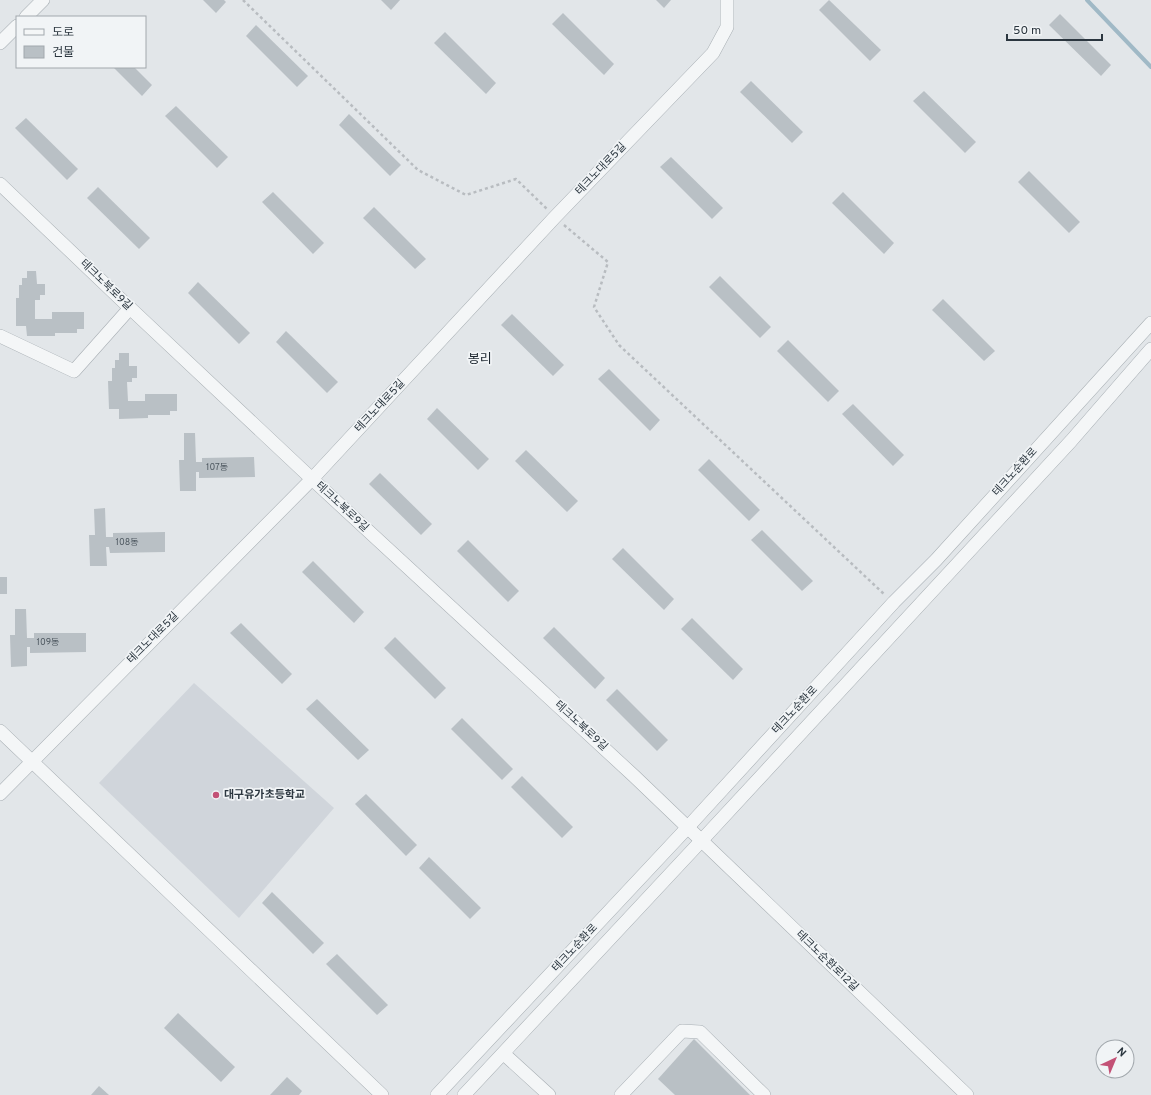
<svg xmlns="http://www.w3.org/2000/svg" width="1151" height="1095" font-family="Overpass,'Noto Sans KR',sans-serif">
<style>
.built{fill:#d0d5db}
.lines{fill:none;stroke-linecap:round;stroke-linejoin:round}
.stream{stroke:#a0b9c6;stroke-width:4}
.building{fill:#b9c0c5}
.minor-casing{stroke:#a7aeb3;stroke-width:14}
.path{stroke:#b8bcc0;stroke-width:2.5;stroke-dasharray:3 3;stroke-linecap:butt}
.minor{stroke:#f4f6f7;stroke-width:13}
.poi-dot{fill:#c35176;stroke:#f1f4f6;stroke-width:1.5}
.labels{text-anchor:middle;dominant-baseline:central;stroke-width:3.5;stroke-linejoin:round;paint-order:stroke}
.number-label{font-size:9px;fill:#4e5860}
.street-label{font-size:11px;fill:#2b363f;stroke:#f1f4f6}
.poi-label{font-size:11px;font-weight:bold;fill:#2b363f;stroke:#f1f4f6;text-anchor:start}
.quarter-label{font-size:13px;fill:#1d2730;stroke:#f1f4f6}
</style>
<rect width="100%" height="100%" fill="#e2e6e9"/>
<polygon class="built" points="194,683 334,808 239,918 99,783"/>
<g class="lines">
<polyline class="stream" points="1087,0 1151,67"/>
</g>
<g class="building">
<polygon points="203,0 224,0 226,2 216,13"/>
<polygon points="381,0 400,0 391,10"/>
<polygon points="656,0 671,0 664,8"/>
<polygon points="829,0 881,50 870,61 819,10"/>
<polygon points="563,13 614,64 604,75 552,24"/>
<polygon points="1060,14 1111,65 1101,76 1049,25"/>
<polygon points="256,25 308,76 297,87 246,36"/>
<polygon points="445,32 496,83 486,94 434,43"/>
<polygon points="113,67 134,67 152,85 142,96"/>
<polygon points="751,81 803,132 792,143 740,92"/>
<polygon points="924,91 976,142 965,153 913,101"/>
<polygon points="176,106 228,157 217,168 165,116"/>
<polygon points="349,114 401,165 390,176 339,125"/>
<polygon points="26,118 78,169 67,180 15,128"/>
<polygon points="671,157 723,208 712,219 660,167"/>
<polygon points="1029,171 1080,222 1069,233 1018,182"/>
<polygon points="98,187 150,238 139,249 87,198"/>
<polygon points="273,192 324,243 313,254 262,202"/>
<polygon points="843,192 894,243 884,254 832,203"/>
<polygon points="374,207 426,259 415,269 363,218"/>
<polygon points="27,271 36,271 37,284 45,284 45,295 40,295 40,300 35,300 35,319 52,319 52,312 84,312 84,329 77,329 77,333 55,333 55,336 27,336 26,326 16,326 16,298 19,298 19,285 22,285 22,278 27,278"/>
<polygon points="720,276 771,327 760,338 709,287"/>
<polygon points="198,282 250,333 239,344 188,293"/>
<polygon points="943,299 995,351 984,361 932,310"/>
<polygon points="512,314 564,365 553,376 501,325"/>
<polygon points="286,331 338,382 327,393 276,342"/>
<polygon points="788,340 839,391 828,402 777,351"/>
<polygon points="119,353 129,353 129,366 137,366 137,378 132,378 132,382 127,382 128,401 145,401 145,394 177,394 177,411 170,411 170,415 148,415 148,418 119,419 119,409 109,409 108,381 112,381 112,368 115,368 115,360 119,360"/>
<polygon points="609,369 660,420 650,431 598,379"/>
<polygon points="853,404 904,455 893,466 842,414"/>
<polygon points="437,408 489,459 478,470 427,419"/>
<polygon points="184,433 195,433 196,462 202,462 202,458 254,457 255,477 199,478 199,472 196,472 196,491 180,491 179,460 184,460"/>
<polygon points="526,450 578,501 567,512 515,461"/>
<polygon points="709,459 760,510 749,521 698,470"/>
<polygon points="380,473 432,524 421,535 369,484"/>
<polygon points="105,508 106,537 113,537 113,533 165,532 165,552 110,553 109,547 106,547 107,566 90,566 89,535 95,535 94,509"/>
<polygon points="762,530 813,581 802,591 751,540"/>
<polygon points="468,540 519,591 508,602 457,551"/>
<polygon points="623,548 674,599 664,610 612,559"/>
<polygon points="313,561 364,612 354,623 302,572"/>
<rect x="0" y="577" width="7" height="17"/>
<polygon points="15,609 26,609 27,638 34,638 34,633 86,633 86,652 30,653 30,647 27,647 27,666 11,667 10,635 15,635"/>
<polygon points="692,618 743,669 733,680 681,629"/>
<polygon points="241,623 292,674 282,684 230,633"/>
<polygon points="554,627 605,678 595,689 543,638"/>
<polygon points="395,637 446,688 435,699 384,648"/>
<polygon points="617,689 668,740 657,751 606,700"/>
<polygon points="317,699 369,750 358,760 306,709"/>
<polygon points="462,718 513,769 502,780 451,729"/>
<polygon points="522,776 573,827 562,838 511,787"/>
<polygon points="366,794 417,845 406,856 355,804"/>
<polygon points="429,857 481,908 470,919 419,868"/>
<polygon points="272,892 324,943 313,954 262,903"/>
<polygon points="337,954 388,1005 377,1015 326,964"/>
<polygon points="178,1013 235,1067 221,1082 164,1028"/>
<polygon points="694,1039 750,1095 675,1095 658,1079"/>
<polygon points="287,1077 302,1091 299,1095 270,1095"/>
<polygon points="99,1086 109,1095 91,1095"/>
</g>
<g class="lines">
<g class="minor-casing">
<g id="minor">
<polyline points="26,17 43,0"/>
<polyline points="0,43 17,26"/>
<polyline points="0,184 130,308 312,479 634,776 967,1095"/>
<polyline points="0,336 74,371 130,308"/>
<polyline points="0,731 382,1095"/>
<polyline points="0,794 312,479 555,217 713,53 727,27 727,0"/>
<polyline points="504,1054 549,1095"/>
<polyline points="437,1095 688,827 894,602 936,560 1151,323"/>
<polyline points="464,1095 702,840 1071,441 1151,349"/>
<polyline points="621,1095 682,1031 700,1032 764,1095"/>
</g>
</g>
<g class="path">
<polyline points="243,0 418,170 466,195 516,179 547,209"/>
<polyline points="564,225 608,262 594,307 619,345 885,595"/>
</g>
<use href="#minor" class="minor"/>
</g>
<circle class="poi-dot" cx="216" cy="795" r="4"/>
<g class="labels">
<g class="number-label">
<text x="217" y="467">107동</text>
<text x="127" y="542">108동</text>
<text x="48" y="642">109동</text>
</g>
<g class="street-label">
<text transform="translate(601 169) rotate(-46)">테크노대로5길</text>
<text transform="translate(106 285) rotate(44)">테크노북로9길</text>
<text transform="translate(380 406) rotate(-47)">테크노대로5길</text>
<text transform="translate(1015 472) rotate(-48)">테크노순환로</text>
<text transform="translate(342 507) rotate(43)">테크노북로9길</text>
<text transform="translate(153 638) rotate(-45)">테크노대로5길</text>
<text transform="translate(795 710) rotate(-47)">테크노순환로</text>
<text transform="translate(581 726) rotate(43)">테크노북로9길</text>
<text transform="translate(575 948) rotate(-47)">테크노순환로</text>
<text transform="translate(827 961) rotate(44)">테크노순환로12길</text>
</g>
<g class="poi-label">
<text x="224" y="795">대구유가초등학교</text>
</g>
<g class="quarter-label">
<text x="480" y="360">봉리</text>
</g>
</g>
<rect x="16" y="16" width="130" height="52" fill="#f1f4f6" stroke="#a2a8ad"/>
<rect x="24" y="29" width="20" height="6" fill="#f4f6f7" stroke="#a2a8ad"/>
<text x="52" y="36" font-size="12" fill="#2b363f">도로</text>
<rect x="24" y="46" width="20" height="12" fill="#b9c0c5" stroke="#a2a8ad"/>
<text x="52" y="56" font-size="12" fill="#2b363f">건물</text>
<g transform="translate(1115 1059) rotate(44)"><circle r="19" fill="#f1f4f6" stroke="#a2a8ad"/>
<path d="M0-3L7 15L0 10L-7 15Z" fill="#c35176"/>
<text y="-6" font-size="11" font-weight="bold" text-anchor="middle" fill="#2b363f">N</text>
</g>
<path d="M1007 34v6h95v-6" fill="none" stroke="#2b363f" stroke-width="2"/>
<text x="1013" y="34" font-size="12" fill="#2b363f" stroke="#f1f4f6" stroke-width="3" paint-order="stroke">50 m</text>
</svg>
